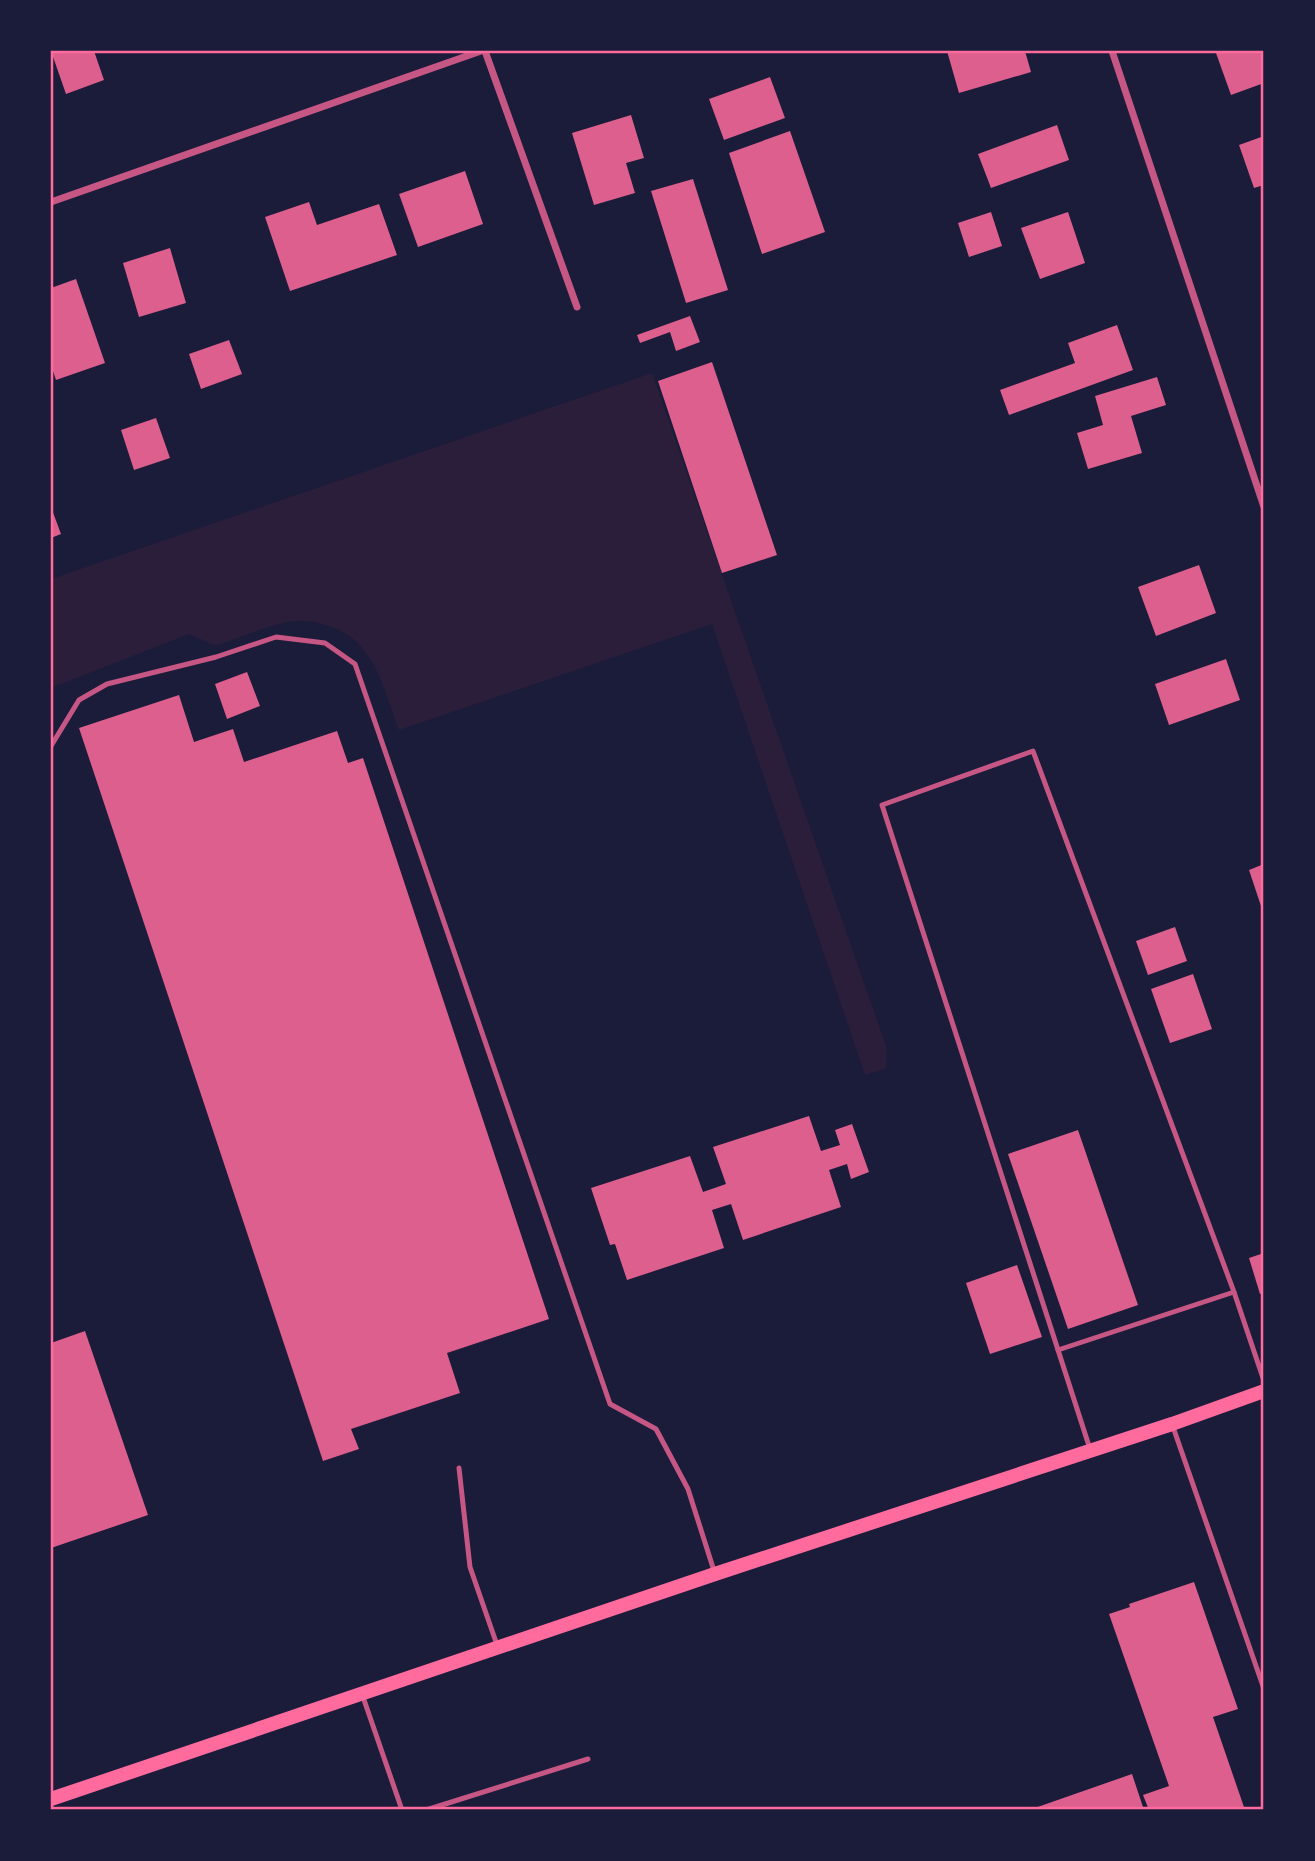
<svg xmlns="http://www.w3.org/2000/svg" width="1315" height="1861" font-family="'Golos Text',sans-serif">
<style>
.green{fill:#2a1e3b}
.building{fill:#dd5f8e}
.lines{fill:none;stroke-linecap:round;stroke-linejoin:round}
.service{stroke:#c65784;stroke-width:5}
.minor{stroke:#c65784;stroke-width:7}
.secondary{stroke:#ff6b9d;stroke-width:14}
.neatline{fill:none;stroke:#ff6b9d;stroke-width:2.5}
</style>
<rect width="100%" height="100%" fill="#1b1b3a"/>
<path class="green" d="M652,373l235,676 -1,19 -21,7 -153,-451 -313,106c-16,-43 -25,-92 -74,-105 -11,-4 -25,-5 -37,-3 -24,5 -49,16 -72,24l-27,-12 -138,54v-109z"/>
<g class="building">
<polygon points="51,51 94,51 104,80 66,94"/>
<polygon points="947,51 1025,51 1031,72 959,93"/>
<polygon points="1222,51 1264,51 1264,83 1231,95 1216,53"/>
<polygon points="770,77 785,118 724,140 709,99"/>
<polygon points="631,115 644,158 626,163 635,193 594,205 572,133"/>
<polygon points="1057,125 1069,160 991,188 978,154"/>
<polygon points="790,131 825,232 762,254 729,153"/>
<polygon points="1264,136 1264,185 1254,188 1239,145"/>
<polygon points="465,171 483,224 418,247 399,194"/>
<polygon points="693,179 728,290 686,303 651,191"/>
<polygon points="309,202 317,225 379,204 397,255 290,291 265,217"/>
<polygon points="991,212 1002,246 969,257 958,223"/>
<polygon points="1068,212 1085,263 1040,279 1021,228"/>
<polygon points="170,248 186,303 139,317 123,263"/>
<polygon points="76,279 105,363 56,380 51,365 51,288"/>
<polygon points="690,316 700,342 676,351 670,332 640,343 637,335"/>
<polygon points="1117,325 1133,370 1009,415 1000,390 1075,363 1068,343"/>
<polygon points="229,340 242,374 201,389 189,354"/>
<polygon points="712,362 777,555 722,573 658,381"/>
<polygon points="1157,377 1166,405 1131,416 1142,453 1088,469 1077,433 1103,425 1095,396"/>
<polygon points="156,418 170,458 134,470 121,430"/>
<polygon points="51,507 61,534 51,538"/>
<polygon points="1199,565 1216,613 1156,636 1138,587"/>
<polygon points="1226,659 1240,700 1169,725 1155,684"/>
<polygon points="247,672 260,706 227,719 215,684"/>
<polygon points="179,695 194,742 233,729 244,762 337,731 348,763 363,758 549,1319 447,1353 460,1393 351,1429 359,1449 323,1461 79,728"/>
<polygon points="1264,864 1264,915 1249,870"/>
<polygon points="1175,927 1187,961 1148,975 1136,941"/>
<polygon points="1193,974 1212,1029 1170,1043 1151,989"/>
<polygon points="809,1116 821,1151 840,1145 835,1130 852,1124 869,1172 851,1179 847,1164 829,1170 841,1207 743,1240 731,1204 712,1210 724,1248 627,1280 615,1244 610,1245 591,1188 690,1156 703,1192 726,1184 713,1147"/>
<polygon points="1078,1130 1138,1305 1068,1329 1008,1154"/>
<polygon points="1264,1253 1264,1293 1260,1294 1249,1258"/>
<polygon points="1017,1265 1042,1337 990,1354 966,1283"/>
<polygon points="85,1331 148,1515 51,1548 51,1343"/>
<polygon points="1194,1582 1238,1709 1213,1717 1245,1810 1149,1810 1143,1795 1169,1786 1109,1614 1130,1607 1129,1604"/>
<polygon points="1132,1774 1144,1810 1029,1810"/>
</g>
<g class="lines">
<g class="service">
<polyline points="51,746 79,700 107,684 216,657 276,637 325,643 355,664 610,1404 656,1429 688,1489 715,1574"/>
<polyline points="1058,1350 1234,1292"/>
<polyline points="1172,1424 1264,1689"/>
<polyline points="1090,1449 882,805 1033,751 1234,1292 1264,1381"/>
<polyline points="459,1468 470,1567 497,1645"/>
<polyline points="362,1694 402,1810"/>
<polyline points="426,1810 588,1759"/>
</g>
<g class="minor">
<polyline points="485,51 577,307"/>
<polyline points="1112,51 1264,507"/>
<polyline points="51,202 481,51"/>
</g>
<polyline class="secondary" points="51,1799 715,1574 1172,1424 1264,1391"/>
</g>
<rect width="1315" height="1861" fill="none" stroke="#1b1b3a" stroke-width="105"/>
<rect x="52" y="52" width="1210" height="1756" class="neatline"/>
</svg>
